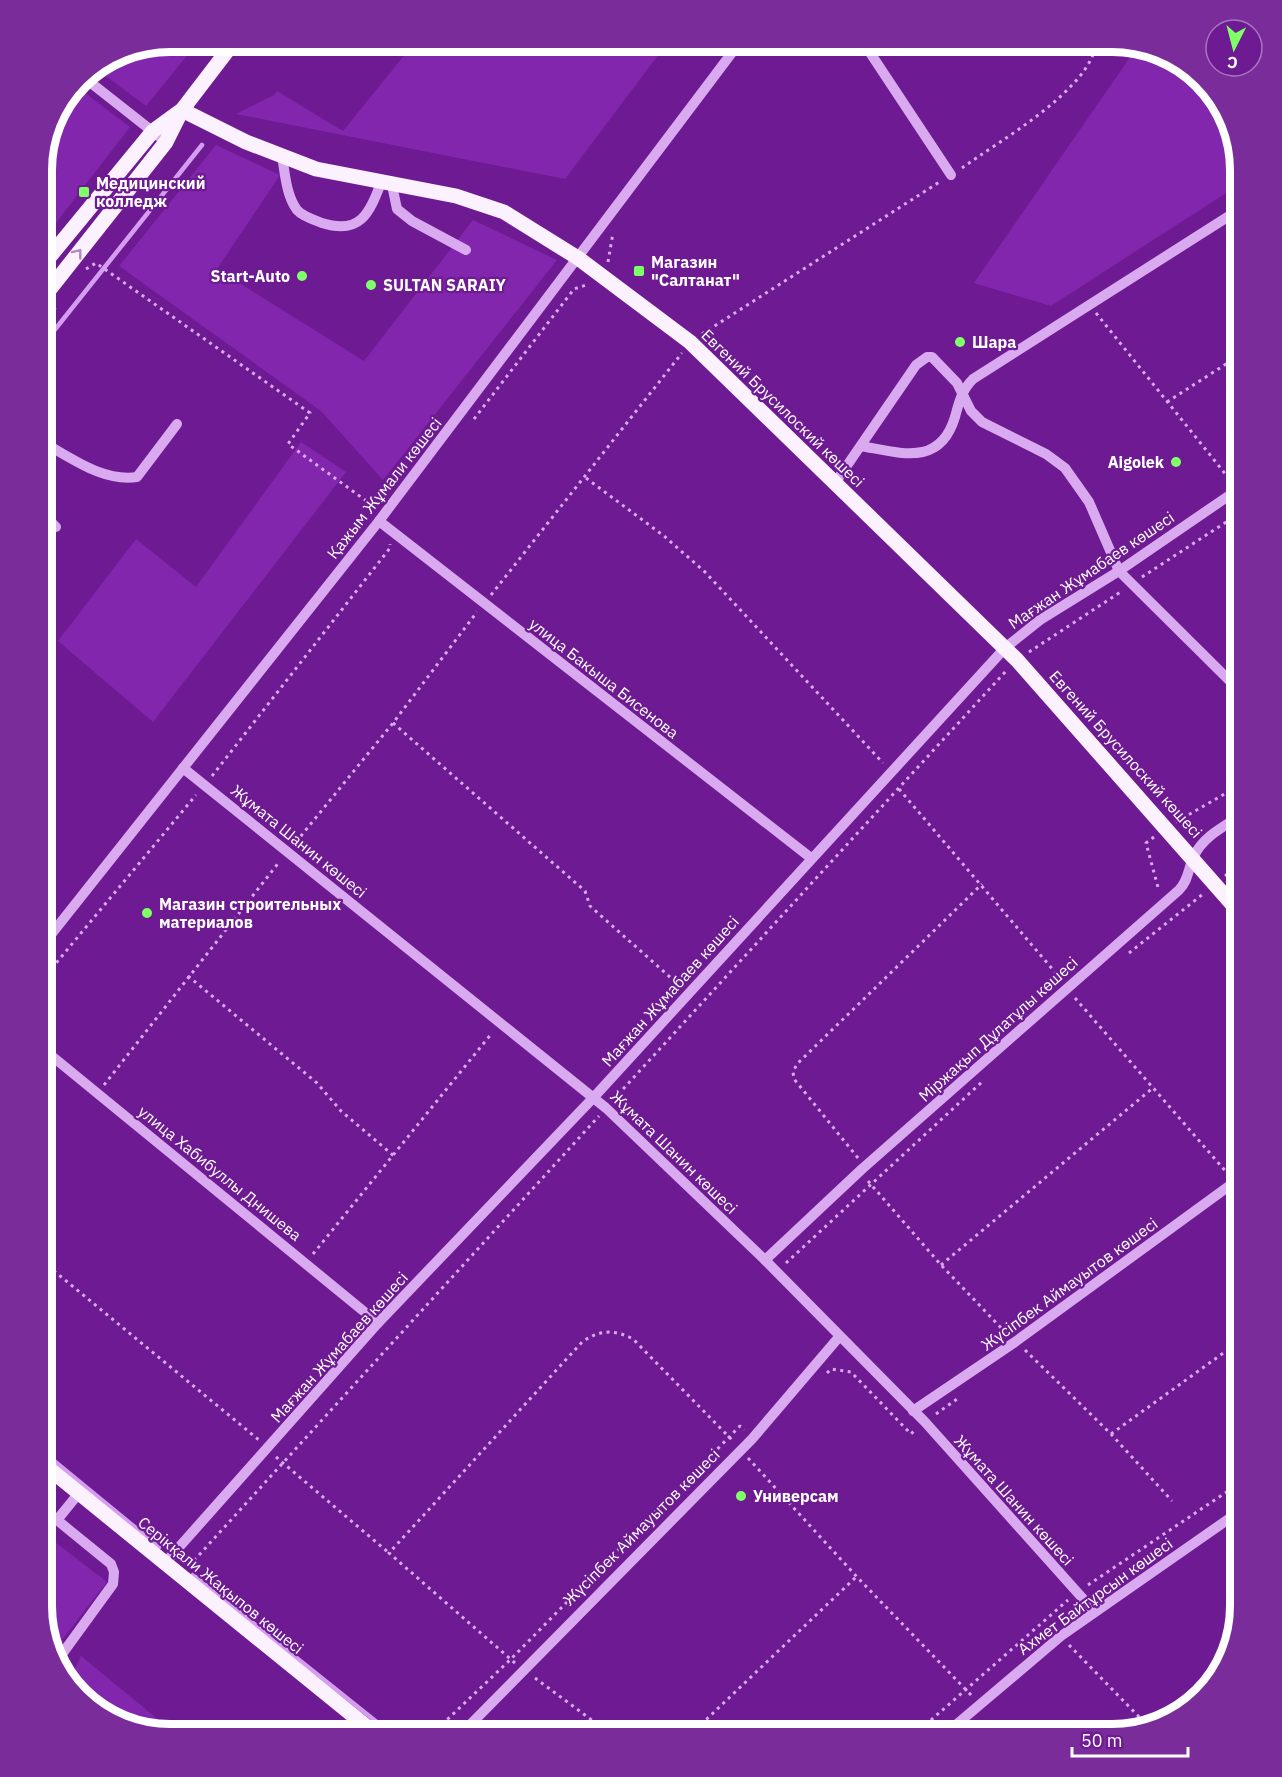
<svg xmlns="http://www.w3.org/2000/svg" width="1282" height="1777" font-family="'IBM Plex Sans',sans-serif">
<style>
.green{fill:#8226ad}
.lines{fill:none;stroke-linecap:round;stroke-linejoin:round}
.stream{stroke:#d59df1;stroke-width:4.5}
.path{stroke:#d9aaef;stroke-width:3;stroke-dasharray:3 4.5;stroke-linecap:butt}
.minor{stroke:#d9aaef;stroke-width:10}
.major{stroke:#fcf2ff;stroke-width:15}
.oneway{stroke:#b586c8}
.poi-dot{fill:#7fff68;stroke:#6e1a92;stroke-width:2}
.labels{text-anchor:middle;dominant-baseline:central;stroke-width:4.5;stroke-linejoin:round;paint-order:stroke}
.poi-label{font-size:16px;font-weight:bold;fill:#fff;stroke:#6e1a92;text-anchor:start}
.street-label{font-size:16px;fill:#fff;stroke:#6e1a92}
.rim{fill:none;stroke:#fff;stroke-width:8}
</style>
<rect width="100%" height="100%" fill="#6e1a92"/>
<g class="green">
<polygon points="170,42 198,42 146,106 95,68 121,52"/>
<polygon points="415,42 668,42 565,179 236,114 274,95 277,91 343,131"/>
<polygon points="1137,47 1176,59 1223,106 1240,170 1240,184 1051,306 974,283"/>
<polygon points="76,86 130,127 42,241 42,161 55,113"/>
<polygon points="216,145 280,175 217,269 364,361 473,220 557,260 383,480 321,411 119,266"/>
<polygon points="301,442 346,472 153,722 58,641 136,539 196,587"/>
<polygon points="42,1532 107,1582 54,1650 42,1607"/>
<polygon points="81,1656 177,1735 162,1735 106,1718 69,1680"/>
</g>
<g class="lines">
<g class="stream">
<polyline points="49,337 202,145"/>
<polyline points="42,1451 159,1547"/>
<polyline points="193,1575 393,1735"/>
</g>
<g class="path">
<path d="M962,168c37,-27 130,-79 134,-126"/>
<polyline points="608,262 613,233"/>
<polyline points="86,269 96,263 310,413 288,444 376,508"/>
<polyline points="1096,313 1231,481"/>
<polyline points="42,326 56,308"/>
<polyline points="702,334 941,181"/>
<polyline points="1167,402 1240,355"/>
<polyline points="474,419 574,289 589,284"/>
<polyline points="586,478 664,536 705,572 883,763"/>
<polyline points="1142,577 1240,513"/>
<polyline points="491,595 682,353"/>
<polyline points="1029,652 1122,591"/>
<polyline points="393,723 585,891 590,906 680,986"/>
<polyline points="212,776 390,548 390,544"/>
<polyline points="899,789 1060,978"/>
<polyline points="1176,822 1240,785"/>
<polyline points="1154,837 1146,843 1159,891"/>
<polyline points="296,842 393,723 477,612"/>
<polyline points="1240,861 1230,845 1240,839"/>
<polyline points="1225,876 1240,863"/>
<polyline points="1129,953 1203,894"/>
<polyline points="188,976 317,1083 341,1111 394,1156"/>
<polyline points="42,980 196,795"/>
<polyline points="1075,998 1228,1174"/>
<polyline points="104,1085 280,861"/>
<polyline points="613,1100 1006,671"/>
<polyline points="858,1158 794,1079 793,1072 797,1064 982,884"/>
<polyline points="868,1181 941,1265 1006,1333"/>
<polyline points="313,1254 492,1033"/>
<polyline points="42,1261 259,1440"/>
<polyline points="786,1263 984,1080"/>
<polyline points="941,1265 1154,1087"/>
<polyline points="1025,1350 1111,1434 1172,1501"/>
<polyline points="827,1373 831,1369 851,1372 911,1434 916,1429"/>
<polyline points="936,1414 957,1399"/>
<polyline points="1111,1434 1240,1341"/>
<polyline points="276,1457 389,1553"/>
<polyline points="748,1458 857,1577 972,1696"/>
<polyline points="189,1566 599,1116"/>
<polyline points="1088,1585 1240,1483"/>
<polyline points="1069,1645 1147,1725"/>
<path d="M515,1663l-126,-110 194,-212c18,-11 31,-12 50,-2l101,103"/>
<polyline points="535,1678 612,1735"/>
<polyline points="431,1735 511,1659 740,1426 744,1430"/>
<polyline points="690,1735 856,1577"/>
<polyline points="914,1735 1068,1600"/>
</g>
<g class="minor">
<polyline points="863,42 951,175"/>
<polyline points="373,48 378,42"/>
<polyline points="86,79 166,142"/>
<path d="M282,156c3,17 4,39 15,54 5,6 17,10 25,13 38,12 47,-9 59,-40"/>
<polyline points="392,185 397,209 412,221 466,250"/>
<polyline points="42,274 54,284"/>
<path d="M42,442c30,16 60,40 95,35l40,-53"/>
<path d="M861,446c40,7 79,21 94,-29 4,-15 7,-27 18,-38l267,-170"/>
<polyline points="835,483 916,365 927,357 932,357 957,383 971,411 982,422 1046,454 1065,468 1089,502 1119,571 1240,691"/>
<polyline points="42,513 56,527"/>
<polyline points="379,521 811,858"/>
<polyline points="183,768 606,1108 765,1260 925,1422 1094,1611"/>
<polyline points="42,946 379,521 740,42"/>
<polyline points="42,1048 378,1323"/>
<path d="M765,1260l97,-91 317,-279c10,-10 9,-22 15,-34 9,-19 29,-29 46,-40"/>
<polyline points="913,1411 1015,1342 1240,1178"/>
<polyline points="42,1509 57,1520"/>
<polyline points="165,1563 378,1323 594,1097 1005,648 1040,620 1119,571 1240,488"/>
<polyline points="57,1661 113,1584 114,1572 111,1564 57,1520 79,1493"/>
<polyline points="460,1735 752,1439 839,1337"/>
<polyline points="944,1735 1061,1636 1240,1511"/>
</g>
<g class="major">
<polyline points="182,110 246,142 316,169 456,196 504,212 578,258 690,342 1017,660 1240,913"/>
<polyline points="42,266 153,131 179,112"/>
<polyline points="42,299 166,142 182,110 234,42"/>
<polyline points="42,1463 377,1735"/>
</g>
</g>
<defs><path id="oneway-chevron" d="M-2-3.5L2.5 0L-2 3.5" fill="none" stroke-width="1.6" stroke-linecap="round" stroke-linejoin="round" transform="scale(1.5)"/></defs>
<use class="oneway" href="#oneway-chevron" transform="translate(78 253) rotate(-52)"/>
<g class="poi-dot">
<rect x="78" y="186" width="12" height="12" rx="3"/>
<rect x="633" y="265" width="12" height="12" rx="3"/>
<circle cx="302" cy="276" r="6"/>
<circle cx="371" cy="285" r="6"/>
<circle cx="960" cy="342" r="6"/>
<circle cx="1176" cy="462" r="6"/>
<circle cx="147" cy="913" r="6"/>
<circle cx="741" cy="1496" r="6"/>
</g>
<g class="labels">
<g class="poi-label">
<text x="96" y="183">Медицинский<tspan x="96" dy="18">колледж</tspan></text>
<text x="651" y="262">Магазин<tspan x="651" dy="18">"Салтанат"</tspan></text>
<text x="290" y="276" text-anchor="end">Start-Auto</text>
<text x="383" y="285">SULTAN SARAIY</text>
<text x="972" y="342">Шара</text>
<text x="1164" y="462" text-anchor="end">Aigolek</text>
<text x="159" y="904">Магазин строительных<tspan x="159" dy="18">материалов</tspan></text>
<text x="753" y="1496">Универсам</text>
</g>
<g class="street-label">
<text transform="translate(783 408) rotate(44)">Евгений Брусилоский көшесі</text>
<text transform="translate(384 488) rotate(-52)">Қажым Жұмали көшесі</text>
<text transform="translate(1091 570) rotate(-34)">Мағжан Жұмабаев көшесі</text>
<text transform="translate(604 678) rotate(38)">улица Бакыша Бисенова</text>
<text transform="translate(1126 754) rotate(48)">Евгений Брусилоский көшесі</text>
<text transform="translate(299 841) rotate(39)">Жұмата Шанин көшесі</text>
<text transform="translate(670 991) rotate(-48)">Мағжан Жұмабаев көшесі</text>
<text transform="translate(998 1029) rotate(-42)">Міржақып Дұлатұлы көшесі</text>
<text transform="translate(674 1152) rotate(44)">Жұмата Шанин көшесі</text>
<text transform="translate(220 1173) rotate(39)">улица Хабибуллы Днишева</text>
<text transform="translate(1069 1284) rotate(-36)">Жүсіпбек Аймауытов көшесі</text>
<text transform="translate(339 1347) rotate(-48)">Мағжан Жұмабаев көшесі</text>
<text transform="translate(1014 1500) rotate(48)">Жұмата Шанин көшесі</text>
<text transform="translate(641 1527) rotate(-45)">Жүсіпбек Аймауытов көшесі</text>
<text transform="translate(221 1585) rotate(39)">Серікқали Жақыпов көшесі</text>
<text transform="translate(1095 1596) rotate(-36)">Ахмет Байтұрсын көшесі</text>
</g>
</g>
<path d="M0 0H1282V1777H0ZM170 52H1112A118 118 0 0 1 1230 170V1606A118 118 0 0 1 1112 1724H170A118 118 0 0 1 52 1606V170A118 118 0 0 1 170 52Z" fill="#7a2c9b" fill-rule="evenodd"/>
<path class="rim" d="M170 52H1112A118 118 0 0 1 1230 170V1606A118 118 0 0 1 1112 1724H170A118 118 0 0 1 52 1606V170A118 118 0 0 1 170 52Z"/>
<g transform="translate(1234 48) rotate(186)"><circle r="28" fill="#6e1a92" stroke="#a876be" stroke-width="1.5"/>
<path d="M0-4.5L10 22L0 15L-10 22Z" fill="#7fff68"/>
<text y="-9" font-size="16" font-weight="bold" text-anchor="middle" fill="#ffffff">С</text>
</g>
<path d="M1072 1747v9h116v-9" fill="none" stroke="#ffffff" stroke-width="3"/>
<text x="1081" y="1747" font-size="18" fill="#ffffff" stroke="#6e1a92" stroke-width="4.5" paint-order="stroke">50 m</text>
</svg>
